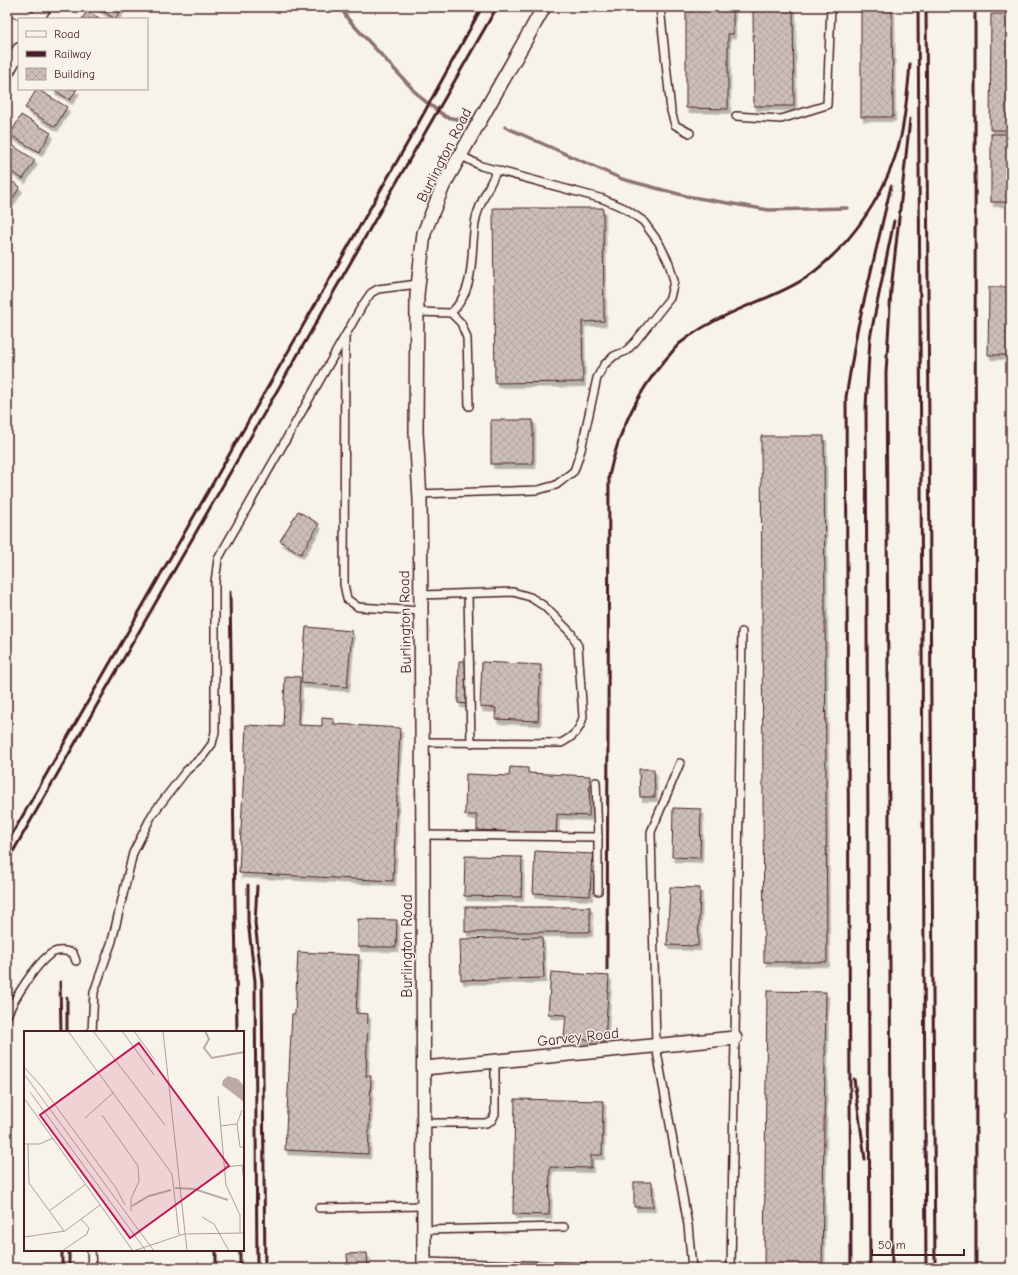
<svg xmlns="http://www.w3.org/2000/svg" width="1018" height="1275" font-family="'Comic Neue',sans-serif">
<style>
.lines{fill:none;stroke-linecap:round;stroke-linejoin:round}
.stream{stroke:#8e7275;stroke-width:3.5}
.building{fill:url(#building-cross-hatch);stroke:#4a1f2b;filter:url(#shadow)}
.lane-casing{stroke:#4a1f2b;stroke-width:10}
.street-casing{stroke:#4a1f2b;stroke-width:16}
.lane{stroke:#f7f3e8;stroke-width:7}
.street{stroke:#f7f3e8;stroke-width:13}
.rail{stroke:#4a1f2b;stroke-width:3}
.labels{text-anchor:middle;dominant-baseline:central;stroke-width:3;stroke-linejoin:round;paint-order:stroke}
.street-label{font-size:15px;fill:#4a1f2b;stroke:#f7f3e8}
.inset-river{fill:none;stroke:#bcaaa7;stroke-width:2}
.inset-road{fill:none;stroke:#b29e9c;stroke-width:1}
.view{fill:#c2185b;fill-opacity:0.15;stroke:#c2185b;stroke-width:2}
.inset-edge{fill:none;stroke:#4a1f2b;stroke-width:2}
</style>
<defs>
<pattern id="building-cross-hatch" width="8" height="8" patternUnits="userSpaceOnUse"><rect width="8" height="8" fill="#ccbfb9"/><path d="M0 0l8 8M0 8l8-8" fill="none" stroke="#b1a49f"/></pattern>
<filter id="shadow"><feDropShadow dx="2.5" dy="4.5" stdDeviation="0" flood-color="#0004"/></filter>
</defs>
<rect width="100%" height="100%" fill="#f7f3e8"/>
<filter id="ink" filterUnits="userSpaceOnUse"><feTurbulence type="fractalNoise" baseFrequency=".025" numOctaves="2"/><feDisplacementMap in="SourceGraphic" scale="8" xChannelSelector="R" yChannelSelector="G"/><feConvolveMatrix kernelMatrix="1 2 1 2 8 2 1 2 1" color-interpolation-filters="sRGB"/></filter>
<g filter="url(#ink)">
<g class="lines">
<g class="stream">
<polyline points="340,7 348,19 421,98 446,117 468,121"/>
<polyline points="505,127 622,179 686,196 769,210 847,208"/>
</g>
</g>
<g class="building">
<polygon points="96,7 122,7 115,19"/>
<polygon points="686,7 733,7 733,34 728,34 728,109 686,108"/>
<polygon points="753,7 793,7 794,106 754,106"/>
<polygon points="861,7 892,7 893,117 861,117"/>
<polygon points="87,11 101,19 82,19"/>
<polygon points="991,14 1010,14 1011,130 990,130"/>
<polygon points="37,89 67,107 55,127 25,108"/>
<polygon points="52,89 77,89 70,100"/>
<polygon points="21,115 51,133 39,152 10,135"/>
<rect x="991" y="134" width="20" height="68"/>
<polygon points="7,142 35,160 23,179 7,169"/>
<polygon points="7,178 20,187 8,206 7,206"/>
<polygon points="493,208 603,208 604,321 582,322 583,382 495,383"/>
<polygon points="989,287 1011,287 1011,355 988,355"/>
<rect x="491" y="420" width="42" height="44"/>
<polygon points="761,436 824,436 827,962 764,962"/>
<polygon points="298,511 319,524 301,554 280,541"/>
<polygon points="306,627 352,631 347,687 301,683"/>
<polygon points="459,661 469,661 467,704 458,703"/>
<polygon points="482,662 541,665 538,721 495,719 496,708 480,707"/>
<polygon points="285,676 300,677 298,725 322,726 322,718 334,719 334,724 400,728 393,881 239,873 246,725 283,727"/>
<polygon points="510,767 528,768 528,773 590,776 589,816 557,814 556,834 477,830 477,815 465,815 466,774 509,776"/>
<polygon points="639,769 654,769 655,797 640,797"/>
<polygon points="673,808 701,809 700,858 672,857"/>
<polygon points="535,851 592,854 590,896 533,893"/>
<polygon points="465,856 522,857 521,897 464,896"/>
<polygon points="670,887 700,888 698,946 667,945"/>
<rect x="465" y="907" width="125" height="25"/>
<polygon points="358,919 397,920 396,947 358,947"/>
<polygon points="542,937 544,978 461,980 460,939"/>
<polygon points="298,952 359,955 356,1013 368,1014 366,1076 371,1076 368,1154 285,1150 292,1014 295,1014"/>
<polygon points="551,972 609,976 605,1041 564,1038 566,1015 548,1014"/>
<polygon points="767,991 826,992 822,1268 764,1268"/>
<polygon points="515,1099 603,1101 602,1155 591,1155 591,1168 550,1167 549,1215 513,1214"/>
<polygon points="634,1182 652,1182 653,1207 634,1207"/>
<polygon points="367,1253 368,1268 348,1268 347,1254"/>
</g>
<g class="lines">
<g class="lane-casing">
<g id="lane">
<polyline points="660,7 671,111 675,125 690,133"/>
<polyline points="736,116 781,119 827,105 831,7"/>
<path d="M417,312l34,1c27,-26 18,-61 25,-95 4,-16 14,-33 21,-48"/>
<polyline points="451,313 461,323 467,338 469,406"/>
<polyline points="345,337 344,584 347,599 358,607 421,611"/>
<polyline points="419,494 538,490 556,485 574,471 581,450 597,378 604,365 614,356 626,351 635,342 670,298 674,281 669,263 659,243 643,221 624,208 603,199 481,166 460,155"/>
<polyline points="468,594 471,743"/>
<path d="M421,595l92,-3 17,5 14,9 27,27 7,13 5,71c-3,13 -10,20 -22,26l-139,-1"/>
<polyline points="680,763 651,832 656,1046 688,1225 692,1268"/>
<polyline points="596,782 598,837"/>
<polyline points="423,835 598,837 598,891"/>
<path d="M7,1016c6,-16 30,-54 45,-63 7,-4 14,-2 21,0l3,8"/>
<polyline points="92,1032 94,992 112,941 133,853 152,815 186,771 203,756 212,744 215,732 215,582 218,559 362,306 371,293 378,289 418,284"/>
<polyline points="424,1123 486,1123 492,1120 495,1114 495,1061"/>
<polyline points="319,1208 424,1206"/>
<polyline points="424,1230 564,1227"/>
<polyline points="91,1250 92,1268"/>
<polyline points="424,1262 584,1267"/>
<polyline points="731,1268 742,632"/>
</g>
</g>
<g class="street-casing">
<g id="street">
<polyline points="11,7 31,19"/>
<polyline points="37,19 44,7"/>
<polyline points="7,72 19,50"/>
<polyline points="424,1068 735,1038"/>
<polyline points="424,1268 423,835 420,499 416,432 417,295 424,233 443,186 544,7"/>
</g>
</g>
<use href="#lane" class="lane"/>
<use href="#street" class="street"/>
<g class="rail">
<polyline points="918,7 926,1268"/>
<polyline points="926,7 935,1268"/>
<polyline points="975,7 976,1268"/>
<polyline points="230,592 237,1032"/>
<polyline points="7,843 408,142 482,7"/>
<polyline points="7,862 497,7"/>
<polyline points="248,885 248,921 255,981 257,1268"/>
<polyline points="257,886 255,923 262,982 265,1268"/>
<path d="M607,970l2,-494c9,-43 28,-83 56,-116 5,-5 9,-11 14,-16 15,-12 34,-23 52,-31 25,-12 53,-20 76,-36 46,-33 81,-86 94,-141 5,-24 7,-48 9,-72"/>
<polyline points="60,982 61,1032"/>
<polyline points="67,998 67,1032"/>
<polyline points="854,1079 865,1159"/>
<polyline points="62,1250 62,1268"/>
<polyline points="69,1250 69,1268"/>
<polyline points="216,1250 216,1268"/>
<polyline points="240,1250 240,1268"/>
<polyline points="851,1268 846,397 857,331 891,186"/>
<polyline points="870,1268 866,407 870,338 894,221"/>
<polyline points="892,1268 886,373 891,290 910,119"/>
</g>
</g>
</g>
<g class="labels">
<g class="street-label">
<text transform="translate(444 155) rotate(-63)">Burlington Road</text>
<text transform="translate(405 622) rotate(-91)">Burlington Road</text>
<text transform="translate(407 946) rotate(-90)">Burlington Road</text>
<text transform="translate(578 1037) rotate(-6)">Garvey Road</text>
</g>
</g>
<g transform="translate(24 1031)">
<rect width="220" height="220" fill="#f7f3e8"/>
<path d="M204,45l10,3 5,6 1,17 -22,-17 1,-5z" fill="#bcaaa7"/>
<path class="inset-river" d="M181,0l4,8 -5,9 8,10 32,-6M151,157l19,1 34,11M108,175l17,-10 22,-6"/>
<path class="inset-road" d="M44,0l104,143 7,61M69,0l72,94M98,0l32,44M110,0l21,29M139,0l24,220M0,36l18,20 74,101 9,17M0,43l130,177M6,61l116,159M194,65l8,89 14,30v18M0,67l109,153M218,79l-5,14 3,23h4M78,84l36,51 1,15 -8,18v12M61,87l28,-25M196,95l17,-2M0,113h16l13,-6M4,113l1,39 35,48M218,134l2,17M200,136l20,-2M25,180l37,-27M178,186l12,7 15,27M0,206l41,-6 35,-26M38,220l25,-17 2,-6 -8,-9M109,220l51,-17 60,-1"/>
<path class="view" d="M115,12l90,123 -99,72 -90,-123z"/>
<rect width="220" height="220" class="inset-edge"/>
</g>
<rect width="1018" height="1275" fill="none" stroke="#f7f3e8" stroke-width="24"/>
<rect x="12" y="12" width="994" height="1251" fill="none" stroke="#4a1f2b" stroke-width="1.5" filter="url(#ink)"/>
<rect x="18" y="18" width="130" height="72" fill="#f7f3e8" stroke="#b29e9c"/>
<rect x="26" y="31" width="20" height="6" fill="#f7f3e8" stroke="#b29e9c"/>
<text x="54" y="38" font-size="12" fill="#4a1f2b">Road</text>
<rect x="26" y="51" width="20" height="6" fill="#4a1f2b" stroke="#b29e9c"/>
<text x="54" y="58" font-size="12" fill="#4a1f2b">Railway</text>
<rect x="26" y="68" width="20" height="12" fill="url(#building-cross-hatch)" stroke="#b29e9c"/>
<text x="54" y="78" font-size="12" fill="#4a1f2b">Building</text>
<path d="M872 1249v6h92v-6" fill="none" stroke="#4a1f2b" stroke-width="2"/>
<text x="878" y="1249" font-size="12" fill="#4a1f2b" stroke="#f7f3e8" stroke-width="3" paint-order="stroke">50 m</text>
</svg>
